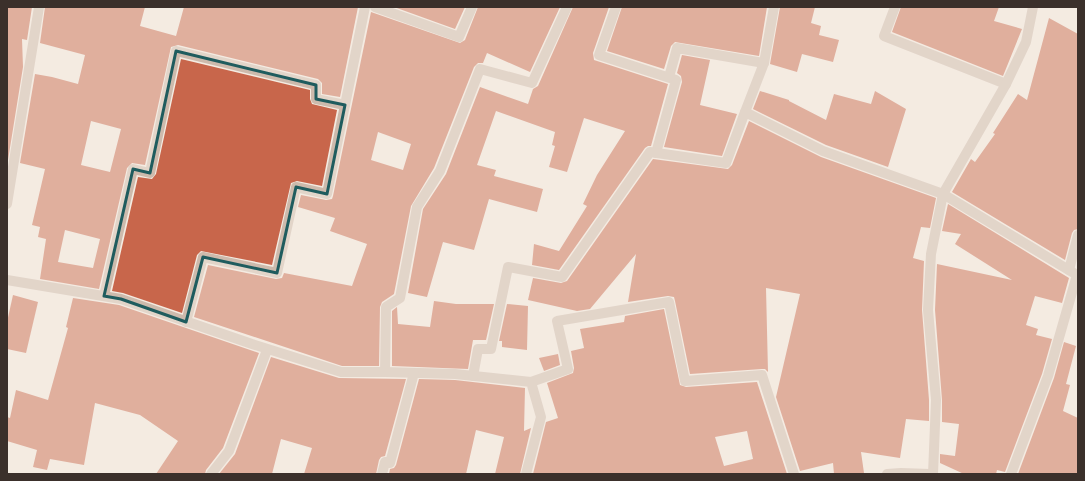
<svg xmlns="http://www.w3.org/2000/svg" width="1085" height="481" font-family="Figtree,sans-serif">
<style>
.building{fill:#c8664b;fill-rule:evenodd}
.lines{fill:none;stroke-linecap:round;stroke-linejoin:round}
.minor{stroke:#cdbaac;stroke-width:10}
.marked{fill:none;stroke:#1f5c5e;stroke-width:3;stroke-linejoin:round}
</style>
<rect width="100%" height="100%" fill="#f4ebe1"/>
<g class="building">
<polygon points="7,7 32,7 27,40 22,39 23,67 8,160"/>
<path d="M45,7h100l-5,19 36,10 8,-29h174l-18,90 -18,-3v-11l-4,-4 -140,-34 -7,2 -26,118 -13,-2 -5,5 -28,121 -59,-10 6,-40 -8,-2 2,-10 -8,-2 13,-56 -25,-6 15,-89 17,3 26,7 7,-29 -45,-12zM91,121l30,8 -11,43 -29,-7zM65,230l35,9 -7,29 -35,-6z"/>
<polygon points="394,7 465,7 455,29"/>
<path d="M478,7h82l-30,65 -43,-19 -4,10h-5l-4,4 -40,101 -23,38 -17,88 -12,8 -2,5 -1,59h-37l-148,-49 14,-52 68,14 6,-1 2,-5 68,13 15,-42 -37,-13 5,-13 -37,-11 3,-12 25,5 6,-1 1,-3 38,-184 89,31 5,-3zM378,132l33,12 -8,26 -32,-10z"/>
<polygon points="573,7 609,7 593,53 594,60 668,84 651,146 648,146 645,148 559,270 532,265 534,244 559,251 587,206 583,204 597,175 625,131 584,118 567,172 549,167 555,146 552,145 555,132 496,111 477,165 496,170 494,176 543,189 537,212 489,199 474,250 443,242 427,297 408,293 423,209 446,174 480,87 528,104 533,89 538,86"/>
<polygon points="622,7 767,7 759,56 675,42 671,46 664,69 607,51"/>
<polygon points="780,7 815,7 811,23 821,26 819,35 839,40 833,62 802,54 797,72 770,64"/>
<polygon points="901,7 999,7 994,21 1022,29 1003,76 892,32"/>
<polygon points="1049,18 1078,34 1078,229 1074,230 1072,233 1065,260 952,192 971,159 975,162 995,134 993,133 1018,94 1027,100"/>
<polygon points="682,55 710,60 700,105 737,114 722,156 664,147 682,82 681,76 677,73"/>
<polygon points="181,59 310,90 310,99 312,104 337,110 322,186 297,181 291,183 272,265 201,251 197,255 182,313 123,293 112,291 138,177 152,179 156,174"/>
<polygon points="760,91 789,100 789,101 826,120 834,94 871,104 875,91 906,109 888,167 826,145 753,109"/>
<polygon points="749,121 821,157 936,198 930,228 921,227 913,258 924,261 922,310 929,400 929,421 906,419 900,458 861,452 864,473 834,474 833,463 800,471 776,397 800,294 766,288 768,372 765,369 762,369 690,374 675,301 674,297 668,296 628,302 636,254 590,309 577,311 528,300 533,278 561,283 567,281 653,159 728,169 732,165"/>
<polygon points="948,204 1069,278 1062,303 1035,296 1026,325 1038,329 1036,335 1052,339 1042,374 1005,472 997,470 996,474 964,474 940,463 940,454 955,456 959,424 942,422 942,400 935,310 937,264 1012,280 955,244 961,234 942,231"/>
<polygon points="13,295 38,302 26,353 7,349 7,322"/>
<polygon points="73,298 119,305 259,353 223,448 206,470 205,474 156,474 178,441 140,415 95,403 84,465 50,459 47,470 33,467 37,450 7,441 7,417 10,418 16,390 48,400 68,328 66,327"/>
<polygon points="434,301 456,304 494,304 486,340 473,340 468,369 392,366 392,311 397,307 398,324 430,327"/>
<polygon points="507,304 528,306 527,350 502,347 502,341 499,341"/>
<path d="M664,309l16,76 6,2 71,-5 30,92h-254l13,-52 12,-4 -11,-35 26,-10 1,-5 -3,-17 13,-3 -4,-19 44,-7 1,-6zM747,431l6,28 -29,7 -9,-29z"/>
<polygon points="1064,342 1076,346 1066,384 1070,385 1063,411 1078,418 1078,474 1018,474 1054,378"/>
<polygon points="558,354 560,365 544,371 539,358"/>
<polygon points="271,357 339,378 406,379 385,456 381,457 379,460 376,474 304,474 312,448 281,439 272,474 219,474 235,454"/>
<polygon points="419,379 455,380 525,388 524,431 531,428 520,474 495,474 504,437 476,430 466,474 389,474 390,469 394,468 396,465"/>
</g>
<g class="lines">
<g class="minor">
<polyline points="375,7 459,37 472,7"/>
<polyline points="616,7 599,55 676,80 656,153"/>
<polyline points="895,7 884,36 1006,84 943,194 931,254 928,310 936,400 933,474"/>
<polyline points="669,77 677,48 764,63 774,7"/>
<polyline points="1006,84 1026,42 1033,7"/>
<polyline points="745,112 764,63"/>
<polyline points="7,204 39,7"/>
<polyline points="1069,270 1078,235"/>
<polyline points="7,280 121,299 252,344 341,372 385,372 455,374 531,382 541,417 526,474"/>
<polyline points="104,296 133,169 150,173 176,51 316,85 316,99 345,105 365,7"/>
<polyline points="186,322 203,257 277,273 296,187 327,194 345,105"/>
<polyline points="385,372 386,307 400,298 417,207 440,171 480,69 532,83 567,7"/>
<polyline points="473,376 478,349 491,349 508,267 562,277 650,152 726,163 745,112 823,151 943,194 1077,275 1048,376 1011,474"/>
<polyline points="531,382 568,369 557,321 669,302 685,381 762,375 794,474"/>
<polyline points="211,474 229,451 267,350"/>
<polyline points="382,474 385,462 390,463 414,373"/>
<polyline points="887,474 901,473 930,474"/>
</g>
</g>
<path d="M0 0H1085V481H0ZM176,51l140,34v14l29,6 -18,89 -31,-7 -19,86 -74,-16 -17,65 -65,-23 -17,-3 29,-127 17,4z" fill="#f4ebe1" fill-opacity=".55" fill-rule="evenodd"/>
<path class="marked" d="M176,51l140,34v14l29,6 -18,89 -31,-7 -19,86 -74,-16 -17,65 -65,-23 -17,-3 29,-127 17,4z"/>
<rect width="1085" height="481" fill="none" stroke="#3b302b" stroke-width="16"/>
</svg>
